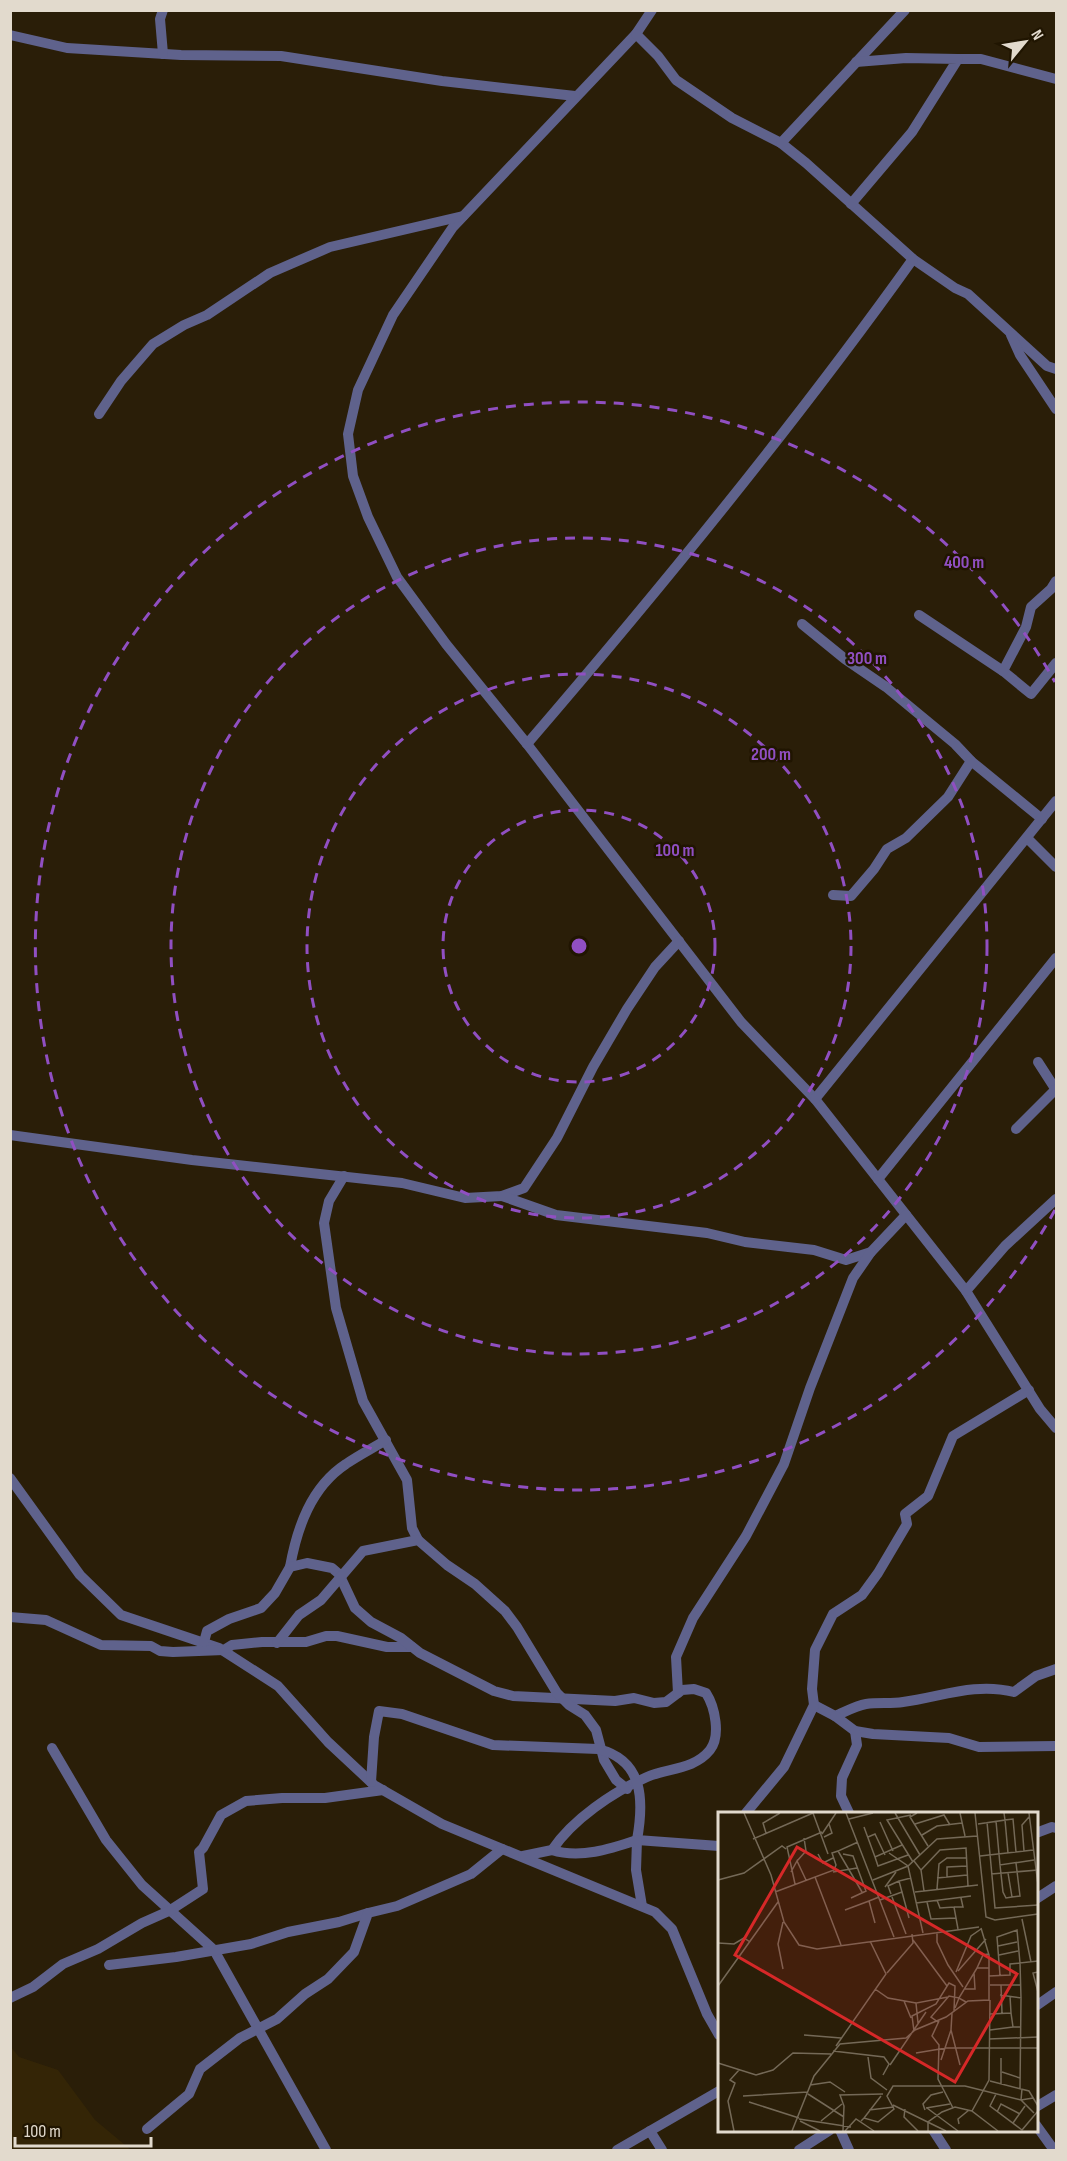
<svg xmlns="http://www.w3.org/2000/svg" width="1067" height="2161" font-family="'Sofia Sans Condensed',sans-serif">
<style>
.built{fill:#342506}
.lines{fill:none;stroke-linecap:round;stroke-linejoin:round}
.minor{stroke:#5f628c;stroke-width:10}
.ring{fill:none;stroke:#904fc2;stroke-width:3;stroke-dasharray:10 8}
.inset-road{fill:none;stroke:#746957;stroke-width:1.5}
.view{fill:#d62828;fill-opacity:0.15;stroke:#d62828;stroke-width:3}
.inset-edge{fill:none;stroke:#e2dacd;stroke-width:3}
.centre{fill:#904fc2;stroke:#201501;stroke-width:3}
.ring-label{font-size:18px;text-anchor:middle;font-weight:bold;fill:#904fc2;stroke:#201501;stroke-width:5;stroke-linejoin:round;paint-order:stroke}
</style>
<rect width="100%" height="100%" fill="#2a1e08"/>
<polygon class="built" points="10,2046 19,2057 58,2070 95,2120 131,2150 11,2150"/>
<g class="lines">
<g class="minor">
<polyline points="652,10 636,34 453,227 393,315 358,390 348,434 353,476 368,517 397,577 446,644 527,744 741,1022 815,1099 966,1291 1040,1409 1056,1428"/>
<polyline points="636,34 658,56 676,80 732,118 781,143 806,163 913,259 955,288 968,294 1047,366 1056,369"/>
<polyline points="10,35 67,48 181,55 281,56 442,81 575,96"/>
<polyline points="163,54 160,19 163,10"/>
<polyline points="958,59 981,59 1056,79"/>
<polyline points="781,143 905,10"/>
<polyline points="851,204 912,132 958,59 906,58 856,62"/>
<polyline points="1011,335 1020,355 1056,409"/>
<polyline points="99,414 121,381 153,344 184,325 207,315 270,273 330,247 463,216"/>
<polyline points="919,615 1003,671 1031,694 1056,663"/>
<polyline points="802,624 845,659 886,687 955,744 971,761"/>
<polyline points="1003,671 1026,627 1031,607 1051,589 1056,581"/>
<path d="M527,744c135,-157 266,-317 386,-485"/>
<polyline points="1027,838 1056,867"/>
<polyline points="833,895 851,896 874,869 887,849 906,838 948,797 971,761 1042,819"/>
<polyline points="1038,1062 1056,1090"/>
<polyline points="815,1099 1056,801"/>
<polyline points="1016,1129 1056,1089"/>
<polyline points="10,1135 192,1160 402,1183 465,1198 502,1196 524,1188 557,1138 593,1067 627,1009 655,967 679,941"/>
<polyline points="344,1176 329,1201 324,1223 336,1308 363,1401 407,1480 412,1528 418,1540"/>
<polyline points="878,1179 1056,958"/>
<polyline points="502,1196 556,1215 707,1233 745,1242 814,1250 846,1260 871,1252 906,1215"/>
<polyline points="966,1291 1005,1246 1056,1199"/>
<polyline points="10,1478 80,1575 121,1615 219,1648 278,1686 328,1742 374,1785 442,1824 655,1912 672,1929 707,2014 719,2035"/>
<path d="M290,1567c7,-39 21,-80 56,-103 13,-9 27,-16 40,-24"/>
<polyline points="10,1617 46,1620 101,1645 151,1646 160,1651 173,1652 224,1650 232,1645 262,1642 306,1642 326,1636 337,1636 387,1647 412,1647"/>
<path d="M204,1642l3,-11 22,-12 32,-11 14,-15 15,-26 17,-4 25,5 7,6 16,34 16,14 30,16 19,15 74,38 19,5 102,5 19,-3 20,5 12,-1 16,-12 12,-1 12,4c9,14 15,43 4,57 -16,20 -43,18 -63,27 -34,15 -74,42 -95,73l-29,6"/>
<polyline points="277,1643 299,1615 321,1600 363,1551 418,1540 447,1565 475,1584 505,1611 517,1627 557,1693 569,1705 585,1715 596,1730 604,1760 616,1780 627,1789"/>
<polyline points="678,1693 676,1657 693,1618 746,1536 784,1464 810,1388 853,1278 871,1252"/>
<path d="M814,1705l21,11c10,-4 20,-10 31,-12 12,-2 25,0 37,-2 38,-5 72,-20 111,-10l22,-16 20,-7"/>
<polyline points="835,1716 855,1731 873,1734 949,1738 979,1747 1056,1746"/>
<polyline points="52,1748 106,1840 142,1885 214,1950 326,2150"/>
<path d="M371,1782l3,-45 5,-26 23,3 91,31 105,4c46,11 46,52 39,91l82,6"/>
<polyline points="746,1813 784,1767 814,1705 812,1689 815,1650 833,1614 862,1595 878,1573 907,1524 905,1514 928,1496 953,1436 1029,1390"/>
<polyline points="849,1813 841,1796 842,1778 857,1745 855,1731"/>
<polyline points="1036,1833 1052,1827 1056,1828"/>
<path d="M552,1850c28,9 58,-1 85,-10l-1,30 6,36"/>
<polyline points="1036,1899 1056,1886"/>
<polyline points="109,1965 176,1957 251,1944 288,1932 339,1922 368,1913"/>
<polyline points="10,1998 33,1987 63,1964 98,1949 142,1923 169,1911 203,1889 199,1852 203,1848 221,1815 246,1801 282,1798 325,1798 383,1790"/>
<polyline points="1036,2006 1056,1992"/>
<polyline points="1036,2107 1056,2095"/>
<polyline points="1036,2125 1054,2150"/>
<polyline points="147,2129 189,2094 200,2069 240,2038 277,2019 305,1994 328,1979 354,1952 368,1913 397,1906 471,1874 502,1849"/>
<polyline points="840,2130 849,2150"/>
<polyline points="933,2130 946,2150"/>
<polyline points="650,2131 662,2150"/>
<polyline points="617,2150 719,2091"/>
<polyline points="799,2150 830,2130"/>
</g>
</g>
<g class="ring">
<circle cx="579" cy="946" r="136"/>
<circle cx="579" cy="946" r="272"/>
<circle cx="579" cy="946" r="408"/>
<path d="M1055 1210A544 544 0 1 1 1055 682"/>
</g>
<g transform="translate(718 1812)">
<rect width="320" height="320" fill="#2a1e08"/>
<path class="inset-road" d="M26,1l27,62 13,47 15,23 18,4 162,-22M95,1l15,41M128,1l48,124M177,1l25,42M199,1l-7,4 18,29M242,1l5,23M257,1l11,104 9,3 43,-6M311,1l9,72M193,3l-24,5 26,42M131,7l24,-6M278,9l4,44 34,-5M162,10l13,29M269,10l8,86 43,-3M197,12l29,-9 6,10M260,12l27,-4 -1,-7M146,15l11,30 27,-12M48,21l-3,-10 17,-10M104,22l14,-21M204,23l15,-9 25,-3M106,25l8,-4 -3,-9M150,25l7,-3 10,21M35,27l60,-26M140,30l-20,9 24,41M306,39l-2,-26 7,-8M171,41l19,13 15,67M290,41l-3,-33 8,-1 3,33M100,42l5,9 10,-5M125,42l10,2 13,35 -15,7M262,44l53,-6M157,45l3,9 30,-11M79,49l9,-10 -2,-13M196,49l7,9 3,21M282,53l3,27 3,6 6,-1 8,-1 -4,-33M203,58l19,-20 26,-2 2,38M73,60l6,-11 9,19M115,60l24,-4M290,61l4,24M273,62l47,-4M97,65l26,68M229,65v-10l20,-1M219,66l30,-3M0,68l26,-7 38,-27 4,3M155,68l35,-14 29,-27 40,-3M77,72l-8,-37 35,-15M167,75l11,-15M219,77l2,-25 8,-6h20M57,80l59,-22 2,-5 -4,-12 6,-2M184,80l7,26M197,80l63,-7M173,82l-3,-8 11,-5M174,85l14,37M162,88l22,-8 -3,-11 12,-3M219,88l3,8 14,-1 4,22M209,90l4,17 25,-1M198,91l55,-7M236,95h9l-2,-9M127,98l24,-9M304,107l9,43M157,111l-6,-22 10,-4M219,120v10l11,23 15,22M195,128l34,46M0,131l16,1 10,-6 6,4M280,134l19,-4M281,143l19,-4M259,156l6,-13 5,-1M65,157l-5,-25 5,-22M240,159l28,-32M238,160l15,-36 10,-7M320,160l-5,1 5,19M169,161l26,-30 -1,-9M282,163l-3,-38 20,-7 3,33 18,-2M271,164l21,-1v-11l10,-1 1,35 -21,-3M272,173h30M283,173l1,28M0,174l60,-84M157,177l13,9 28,5M247,177h10l-1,-16M272,188l-1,80 -17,31 26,20M186,189l7,17M237,196l4,-10 7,4M234,201l-1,17 9,35M293,201l2,14h8M272,202l21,-1 -1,-17M221,209l-7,15 7,9 -1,34 15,29M220,210l-7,-5 18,-21 10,2 18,-30h12M200,211l-2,-20 32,-6M272,218l23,-3M196,219l-2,-15 24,-12 13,-21 6,3 -1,25M86,223l37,3M271,227l49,-2M118,234l50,-72 -16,-33M115,239l51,6 5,7 -6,11M198,241l30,-5h92M150,245l3,21 16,12M223,248l10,-30M0,251l38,12 17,-5 20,-17 38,1M172,253l36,-53M284,260l18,6M272,269l39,10 9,15M283,272v-26M92,273l20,-3 15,10M302,277l1,-91M304,277l-1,11 13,13M90,282l36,23M278,282l-6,12 32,24M25,284l65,-4M31,290l50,16M175,293l53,26M208,296l24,-4M209,296l31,23M187,297l-1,8 14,14M151,298l25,-3M207,298l-2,-6 8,-9 12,-3M279,300l4,-8 19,10M146,306l17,-22M81,307l52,8M82,309l20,10M103,309l21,-17M143,309l3,-3 14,4 16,-13 -7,-13 6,-10h72l56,14 12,-2M295,311l12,-17M241,312l-1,-5 11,-9M304,318l16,-19M16,319l-6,-30 7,-18 -5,-3 9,-10M74,319l22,-55 26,-32 66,-6 9,-8 31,-13 22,-16 21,-1v-45l-8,-27M125,319l1,-25 -4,-11 43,-1M127,319l11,-12 18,12M210,319v-9l14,-10 13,-5 17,4"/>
<path class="view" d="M79,35l220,127 -62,108 -220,-127z"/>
<rect width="320" height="320" class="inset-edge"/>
</g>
<circle cx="579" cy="946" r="9" class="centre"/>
<g class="ring-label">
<text x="964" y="568">400 m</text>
<text x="867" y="664">300 m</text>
<text x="771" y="760">200 m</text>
<text x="675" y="856">100 m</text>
</g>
<rect width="1067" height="2161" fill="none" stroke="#e2dacd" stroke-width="24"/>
<g transform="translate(1025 42) rotate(60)" stroke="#201501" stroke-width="4.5" paint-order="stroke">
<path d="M0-4.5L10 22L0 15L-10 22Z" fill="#e2dacd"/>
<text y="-9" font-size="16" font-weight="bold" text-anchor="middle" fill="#e2dacd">N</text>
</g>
<path d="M15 2137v9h136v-9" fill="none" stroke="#e2dacd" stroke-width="3"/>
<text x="24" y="2137" font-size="18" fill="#e2dacd" stroke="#201501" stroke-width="4.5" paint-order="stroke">100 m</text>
</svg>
